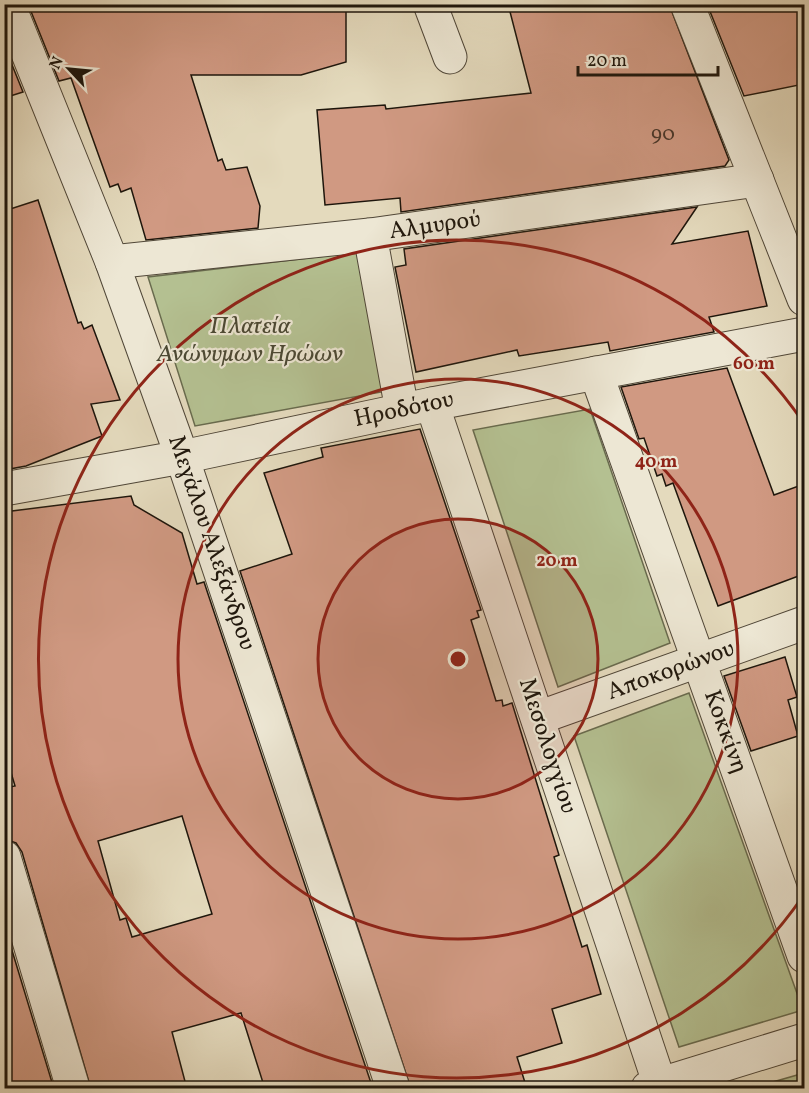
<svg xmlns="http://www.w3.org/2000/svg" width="809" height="1093" font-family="Vollkorn,serif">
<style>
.green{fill:#b4c091;stroke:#696b4e;stroke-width:1.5}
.building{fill:#d09982;stroke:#1e160c;stroke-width:1.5;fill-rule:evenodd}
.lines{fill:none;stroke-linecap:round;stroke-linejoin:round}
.pedestrian-casing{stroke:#504738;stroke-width:35}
.minor-casing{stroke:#504738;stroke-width:35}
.pedestrian{stroke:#ede7d4;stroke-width:33}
.minor{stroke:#ede7d4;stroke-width:33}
.ring{fill:none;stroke:#8f2418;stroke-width:3}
.labels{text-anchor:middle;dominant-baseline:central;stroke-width:4.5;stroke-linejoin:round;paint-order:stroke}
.number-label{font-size:21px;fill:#4a372a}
.street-label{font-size:24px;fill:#1e160c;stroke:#ede7d4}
.park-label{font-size:24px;font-style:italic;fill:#4b4934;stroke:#ede7d4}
.centre{fill:#8f2418;stroke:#ede7d4;stroke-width:3}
.ring-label{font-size:18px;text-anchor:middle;font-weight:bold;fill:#8f2418;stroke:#ede7d4;stroke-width:4.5;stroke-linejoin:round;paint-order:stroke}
</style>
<rect width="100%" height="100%" fill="#e4dabd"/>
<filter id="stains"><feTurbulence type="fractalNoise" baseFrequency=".00333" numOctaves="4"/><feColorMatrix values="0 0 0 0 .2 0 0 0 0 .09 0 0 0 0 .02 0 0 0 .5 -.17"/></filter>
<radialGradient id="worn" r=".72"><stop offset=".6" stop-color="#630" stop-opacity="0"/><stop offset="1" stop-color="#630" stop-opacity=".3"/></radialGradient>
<g class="green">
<polygon points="359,252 387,391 195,426 148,277"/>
<polygon points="590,409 670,643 558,687 473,430"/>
<polygon points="689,693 803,1010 679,1047 574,736"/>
<polygon points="804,1073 804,1088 752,1088"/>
</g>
<g class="building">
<polygon points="28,4 346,4 346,62 301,75 191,75 218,161 222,159 226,170 247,167 260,206 258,228 146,240 131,188 121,192 118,184 110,187 71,78 59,81"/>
<polygon points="508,4 669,4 729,160 725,166 401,212 400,198 325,205 317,110 385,105 386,109 531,93"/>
<polygon points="707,4 804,4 804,84 744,96"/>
<polygon points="4,45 23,92 4,98"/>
<polygon points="38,200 78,323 81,322 84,329 92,325 120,400 91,404 102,436 26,466 4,470 4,211"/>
<polygon points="697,207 672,244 748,231 767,306 709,317 714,332 610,351 608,342 519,356 517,350 416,372 395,267 406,265 404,249"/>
<polygon points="727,368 774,495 804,484 804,574 718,606 673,483 666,486 662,474 657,476 644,438 639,439 621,387"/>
<polygon points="420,429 481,610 477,611 479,617 471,620 496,701 502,700 503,706 512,703 559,855 554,857 582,947 587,945 601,994 552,1009 562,1043 517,1057 527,1089 411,1089 240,571 292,554 264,473 323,457 321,448"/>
<path d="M131,496l3,9 48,28 15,51 7,-2 169,507h-108l-24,-76 -69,19 15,57h-96l-69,-237 -6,-9 -12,-4v-51l11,-2 -11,-37v-237zM182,816l30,98 -80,23 -6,-19 -6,2 -22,-79z"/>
<polygon points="785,657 797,697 788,700 798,736 751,751 724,676"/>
<polygon points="4,924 54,1089 4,1089"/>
</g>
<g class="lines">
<g class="pedestrian-casing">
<g id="pedestrian">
<polyline points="370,235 402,410"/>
<polyline points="596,373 804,956"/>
</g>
</g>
<g class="minor-casing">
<g id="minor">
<polyline points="8,4 112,262 182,457 393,1088"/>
<polyline points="430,4 450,57"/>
<polyline points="687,4 804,299"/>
<polyline points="112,262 370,235 757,180"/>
<polyline points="432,404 661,1088"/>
<polyline points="4,489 182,457 432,404 804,334"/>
<polyline points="538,718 804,623"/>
<polyline points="4,857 73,1088"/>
<polyline points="648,1088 804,1040"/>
</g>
</g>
<use href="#pedestrian" class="pedestrian"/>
<use href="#minor" class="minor"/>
</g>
<circle cx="458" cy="659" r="140" fill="#8f2418" fill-opacity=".12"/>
<g class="ring">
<circle cx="458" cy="659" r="140"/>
<circle cx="458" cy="659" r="280"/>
<path d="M803 896A419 419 0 1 1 803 422"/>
</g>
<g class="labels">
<g class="number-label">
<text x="663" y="134">90</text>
</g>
<g class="street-label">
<text transform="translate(435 226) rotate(-8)">Αλμυρού</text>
<text transform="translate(404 410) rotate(-12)">Ηροδότου</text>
<text transform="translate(211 543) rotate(71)">Μεγάλου Αλεξάνδρου</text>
<text transform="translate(671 671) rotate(-20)">Αποκορώνου</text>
<text transform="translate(725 732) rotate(70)">Κοκκίνη</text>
<text transform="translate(547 746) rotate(72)">Μεσολογγίου</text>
</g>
<g class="park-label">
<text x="250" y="327">Πλατεία<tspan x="250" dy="28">Ανώνυμων Ηρώων</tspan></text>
</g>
</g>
<circle cx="458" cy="659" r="9" class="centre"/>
<g class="ring-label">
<text x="754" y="369">60 m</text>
<text x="656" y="467">40 m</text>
<text x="557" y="566">20 m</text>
</g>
<rect width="809" height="1093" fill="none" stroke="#e4dabd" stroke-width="24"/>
<rect x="6" y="6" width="797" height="1081" fill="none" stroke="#1e160c" stroke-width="3"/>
<rect x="12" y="12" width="785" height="1069" fill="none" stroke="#1e160c" stroke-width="1.5"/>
<g transform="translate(69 69) rotate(296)" stroke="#ede7d4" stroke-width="4.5" paint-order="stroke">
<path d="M0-4.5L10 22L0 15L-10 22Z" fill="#1e160c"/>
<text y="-9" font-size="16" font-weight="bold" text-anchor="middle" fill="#1e160c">N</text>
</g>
<path d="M578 66v9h140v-9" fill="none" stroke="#1e160c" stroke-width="3"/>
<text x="587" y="66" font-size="18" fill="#1e160c" stroke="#ede7d4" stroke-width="4.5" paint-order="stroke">20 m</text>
<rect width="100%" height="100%" filter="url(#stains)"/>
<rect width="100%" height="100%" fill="url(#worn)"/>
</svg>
